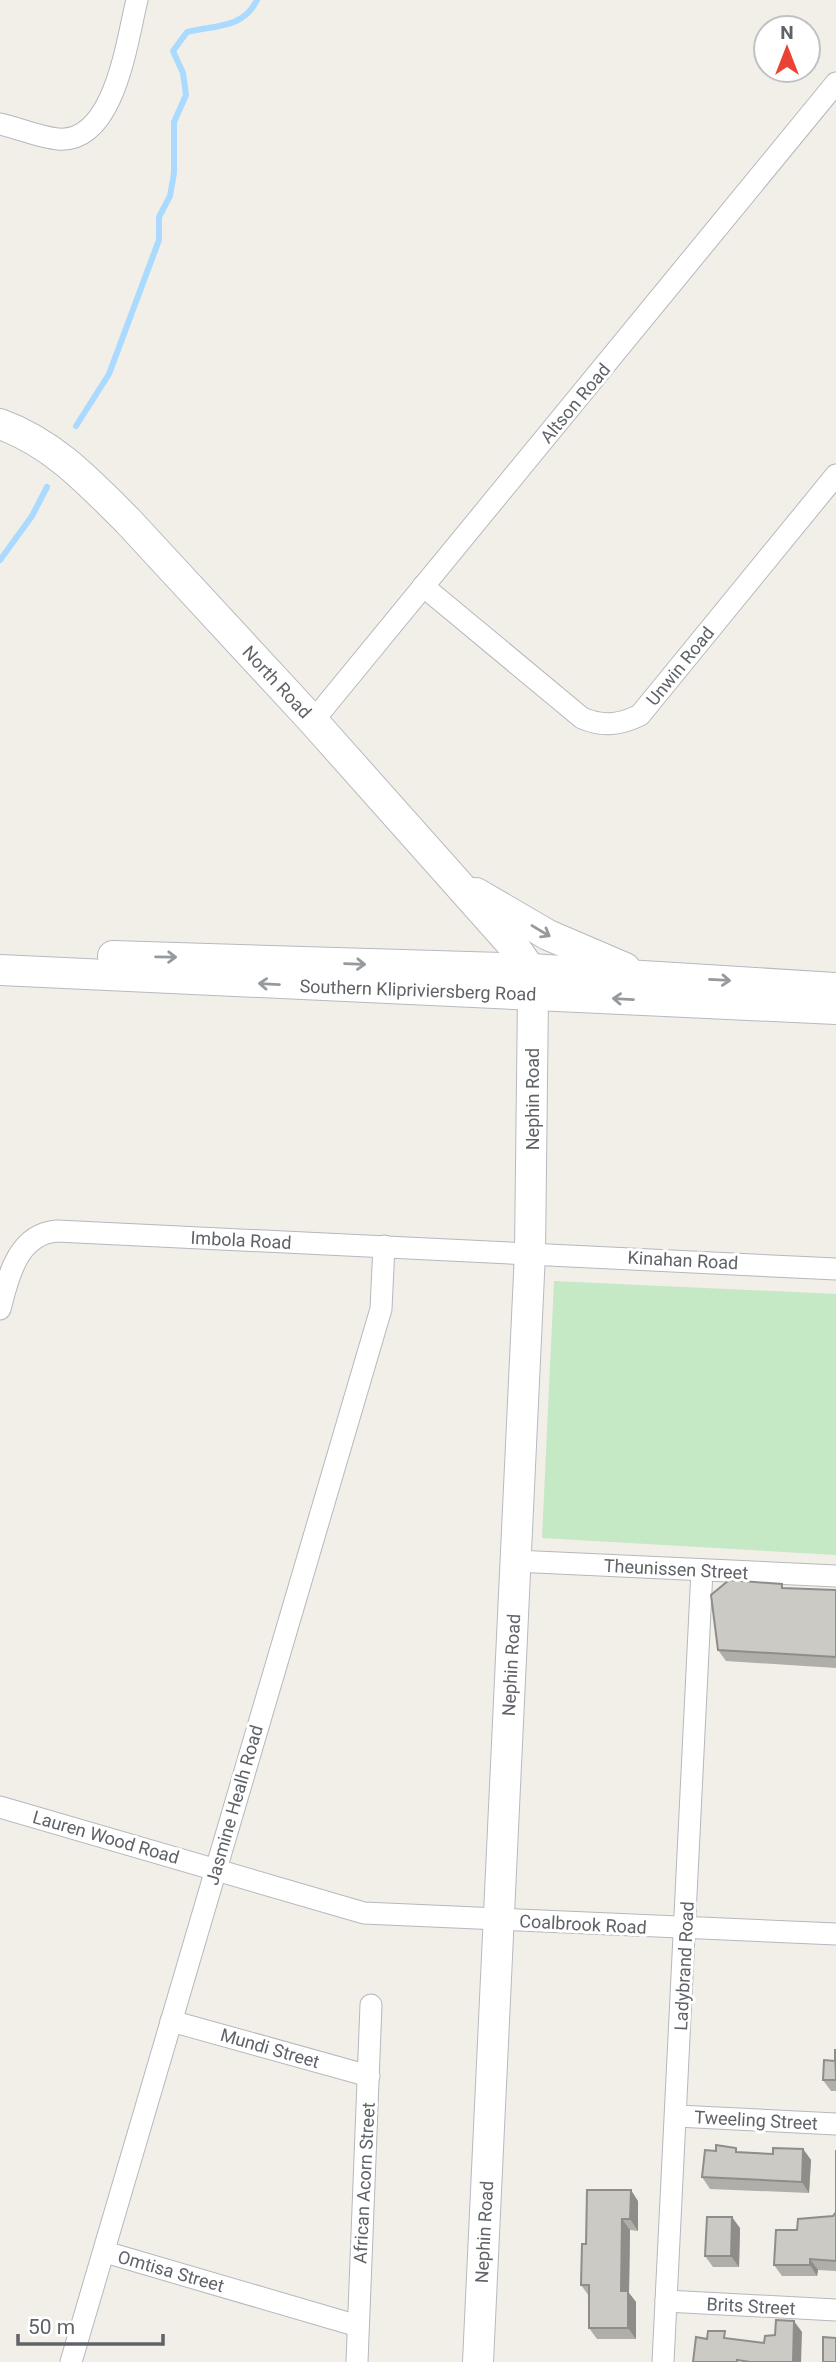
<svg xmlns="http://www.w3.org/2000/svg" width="836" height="2362" font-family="Roboto,sans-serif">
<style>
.park{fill:#c5e8c5}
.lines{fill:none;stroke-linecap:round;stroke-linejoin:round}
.stream{stroke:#aadaff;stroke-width:6}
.street-casing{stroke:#b5b8bc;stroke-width:23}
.secondary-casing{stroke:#b6babf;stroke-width:32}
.street{stroke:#fff;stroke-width:21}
.secondary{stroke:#fff;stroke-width:30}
.wall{fill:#afaea9}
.shaded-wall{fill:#8f8d8a}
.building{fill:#cccac5;stroke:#8f8d8a;stroke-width:2}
.oneway{stroke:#979a9d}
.labels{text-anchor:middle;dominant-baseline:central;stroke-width:6;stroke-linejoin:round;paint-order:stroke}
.street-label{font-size:18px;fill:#5f6368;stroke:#fff}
</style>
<rect width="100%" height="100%" fill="#f1efe8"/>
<polygon class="park" points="554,1281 836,1294 836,1555 542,1538"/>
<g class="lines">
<g class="stream">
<path d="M76,426l33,-52 50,-134v-23l11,-21 4,-23v-51l12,-27 -3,-22 -10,-22 14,-19c28,-7 56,-3 70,-32"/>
<polyline points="0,560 32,516 47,487"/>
</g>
<g class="street-casing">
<g id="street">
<path d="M0,124c18,4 39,13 58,15 57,5 69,-100 79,-139"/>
<path d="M423,586l159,132c21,9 38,7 58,-3l196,-240"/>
<polyline points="313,721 836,83"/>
<path d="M0,1309c8,-31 17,-75 57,-78l779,38"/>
<polyline points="515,1561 836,1576"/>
<polyline points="0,1807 364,1913 836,1934"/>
<polyline points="171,2021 369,2076"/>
<polyline points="677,2116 836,2124"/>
<polyline points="105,2252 358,2326"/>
<polyline points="666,2301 836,2310"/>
<polyline points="71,2362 381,1309 384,1246"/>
<polyline points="357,2362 371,2005"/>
<polyline points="663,2362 702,1570"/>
</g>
</g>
<g class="secondary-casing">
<g id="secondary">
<path d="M0,424c53,19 89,58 128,97l185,200 203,228 14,20 3,26 -3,258 -52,1109"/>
<polyline points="476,893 548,935 625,968"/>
<polyline points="113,956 530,969 836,988"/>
<polyline points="0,970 836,1009"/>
</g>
</g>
<use href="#street" class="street"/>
<use href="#secondary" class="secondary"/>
</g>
<g class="wall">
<polygon points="785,1588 836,1590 836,1668 726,1661 718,1650"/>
<polygon points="836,2049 836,2091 831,2091 823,2080 835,2061"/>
<polygon points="803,2149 811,2160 809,2193 710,2189 702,2177 738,2152 773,2154"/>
<polygon points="836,2150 836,2271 818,2270 817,2276 782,2276 774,2265 797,2230 833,2216 836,2212"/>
<polygon points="638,2201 638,2231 630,2230 629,2293 636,2302 636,2339 597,2339 589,2328 589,2296 581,2285 586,2244"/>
<polygon points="740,2228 739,2267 713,2267 705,2256"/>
</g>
<g class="shaded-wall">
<polygon points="803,2149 811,2160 809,2193 802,2182"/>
<polygon points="631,2190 638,2201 638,2231 630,2219"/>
<polygon points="732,2217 740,2228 739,2267 731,2256"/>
<polygon points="622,2219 630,2230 629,2293 636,2302 636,2339 628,2328 621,2291"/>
<polygon points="810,2259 818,2270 817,2276 810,2265"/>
<polygon points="794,2321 802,2332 801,2362 793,2362"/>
</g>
<g class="building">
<polygon points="729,1580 782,1584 782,1588 836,1590 836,1657 718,1650 711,1595"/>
<polygon points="835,2049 836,2080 823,2080 824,2060 835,2061"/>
<polygon points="716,2145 736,2148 736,2152 773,2154 773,2148 803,2149 802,2182 702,2177 705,2150 716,2151"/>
<polygon points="836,2150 836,2261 810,2259 810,2265 774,2265 776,2230 797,2230 798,2219 833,2216 836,2212"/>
<polygon points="587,2190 631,2190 630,2219 622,2219 621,2291 628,2291 628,2328 589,2328 589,2285 581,2285 582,2244 586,2244"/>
<polygon points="707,2217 732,2217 731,2256 705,2256"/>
<polygon points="776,2320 794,2321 793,2362 750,2362 737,2360 737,2362 693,2362 696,2337 707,2339 708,2331 725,2331 724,2338 764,2343 765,2336 775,2335"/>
<polygon points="823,2337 836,2338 836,2362 823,2362"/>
</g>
<defs><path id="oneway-shaft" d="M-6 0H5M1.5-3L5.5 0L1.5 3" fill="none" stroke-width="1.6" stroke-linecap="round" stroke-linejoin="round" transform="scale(1.75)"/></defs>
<g class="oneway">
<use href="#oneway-shaft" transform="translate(541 931) rotate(31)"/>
<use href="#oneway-shaft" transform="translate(166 957) rotate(1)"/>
<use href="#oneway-shaft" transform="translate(355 964) rotate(2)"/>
<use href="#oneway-shaft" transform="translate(720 980) rotate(3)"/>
<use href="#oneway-shaft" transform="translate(269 984) rotate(-177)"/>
<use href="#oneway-shaft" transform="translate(623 999) rotate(-177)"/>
</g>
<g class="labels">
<g class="street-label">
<text transform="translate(575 403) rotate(-50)">Altson Road</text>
<text transform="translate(680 666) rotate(-51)">Unwin Road</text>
<text transform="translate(277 682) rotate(47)">North Road</text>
<text transform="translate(418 990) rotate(2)">Southern Klipriviersberg Road</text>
<text transform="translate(532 1099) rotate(-90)">Nephin Road</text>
<text transform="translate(241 1240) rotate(3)">Imbola Road</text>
<text transform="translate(683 1260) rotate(3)">Kinahan Road</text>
<text transform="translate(676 1569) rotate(3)">Theunissen Street</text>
<text transform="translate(511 1665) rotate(-87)">Nephin Road</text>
<text transform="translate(234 1805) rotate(-74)">Jasmine Healh Road</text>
<text transform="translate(106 1837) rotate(16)">Lauren Wood Road</text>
<text transform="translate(583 1924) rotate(3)">Coalbrook Road</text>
<text transform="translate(684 1966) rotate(-87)">Ladybrand Road</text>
<text transform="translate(270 2048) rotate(16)">Mundi Street</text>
<text transform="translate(756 2120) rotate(3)">Tweeling Street</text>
<text transform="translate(364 2183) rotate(-87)">African Acorn Street</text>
<text transform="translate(484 2232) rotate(-87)">Nephin Road</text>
<text transform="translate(171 2271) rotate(16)">Omtisa Street</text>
<text transform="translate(751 2306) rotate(3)">Brits Street</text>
</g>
</g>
<g transform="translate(787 49)"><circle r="33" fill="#ffffff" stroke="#bfc1c3" stroke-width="2"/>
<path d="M0-5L12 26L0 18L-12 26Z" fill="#ea4335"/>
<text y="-10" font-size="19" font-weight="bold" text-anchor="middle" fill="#5f6368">N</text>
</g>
<path d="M18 2334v10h145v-10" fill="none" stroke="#5f6368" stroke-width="3.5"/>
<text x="28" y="2334" font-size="21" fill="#5f6368" stroke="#ffffff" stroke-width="5" paint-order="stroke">50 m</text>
</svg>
